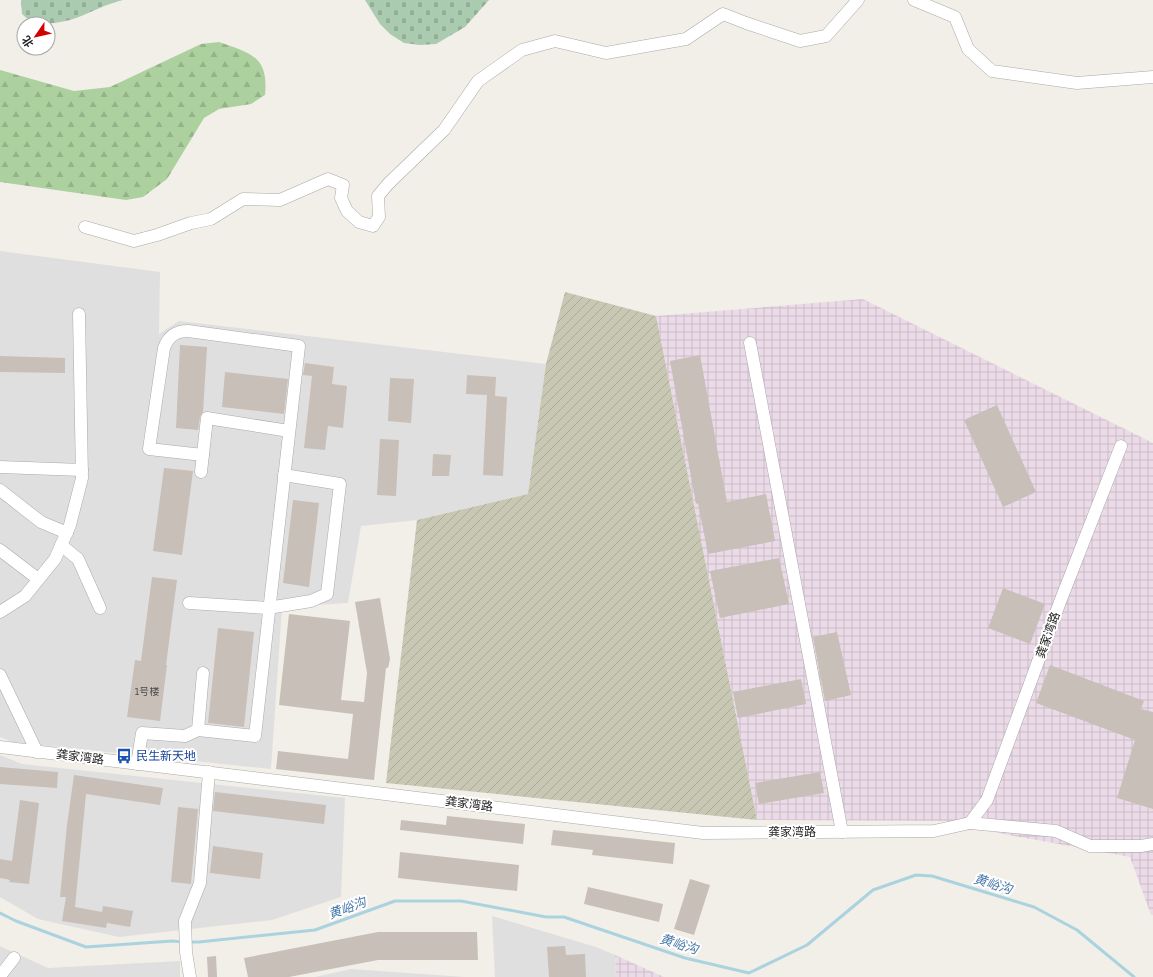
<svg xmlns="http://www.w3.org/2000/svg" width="1153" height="977" font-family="'Asap Condensed','Noto Sans SC',sans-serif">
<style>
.residential{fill:#e0dfdf}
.industrial{fill:url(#industrial-grid)}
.construction{fill:url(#construction-furrows)}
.forest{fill:url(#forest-firs)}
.cemetery{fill:url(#cemetery-stones)}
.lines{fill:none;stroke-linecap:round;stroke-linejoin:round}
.stream{stroke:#aad3df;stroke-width:3}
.building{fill:#c7bfb8}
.minor-casing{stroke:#a9a9a9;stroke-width:13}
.minor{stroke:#fff;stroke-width:12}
.labels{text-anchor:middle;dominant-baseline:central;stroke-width:4;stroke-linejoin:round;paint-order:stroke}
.number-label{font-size:10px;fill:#4b4948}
.street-label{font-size:12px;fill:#222;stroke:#fff}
.transit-label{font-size:12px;fill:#164399;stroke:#fff;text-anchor:start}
.water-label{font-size:13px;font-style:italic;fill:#4a7aab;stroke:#fff}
</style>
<defs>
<pattern id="industrial-grid" width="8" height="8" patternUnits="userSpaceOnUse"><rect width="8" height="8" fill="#ebdbe8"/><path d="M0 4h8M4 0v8" fill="none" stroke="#c9bcc7"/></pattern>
<pattern id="construction-furrows" width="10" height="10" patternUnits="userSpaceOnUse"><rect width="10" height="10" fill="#c7c7b4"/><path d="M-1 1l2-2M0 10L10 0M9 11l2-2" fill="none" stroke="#abab9a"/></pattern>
<pattern id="forest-firs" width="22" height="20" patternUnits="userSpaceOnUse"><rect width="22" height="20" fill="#add19e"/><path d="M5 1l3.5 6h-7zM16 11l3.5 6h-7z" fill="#95b388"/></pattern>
<pattern id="cemetery-stones" width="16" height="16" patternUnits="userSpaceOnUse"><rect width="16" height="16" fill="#aacbaf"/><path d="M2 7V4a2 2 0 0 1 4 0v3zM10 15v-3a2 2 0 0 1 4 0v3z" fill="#92ae96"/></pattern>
</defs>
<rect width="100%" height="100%" fill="#f2efe9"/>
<g class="residential">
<polygon points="0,251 160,272 159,334 179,321 546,364 528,494 417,520 361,526 348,603 282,607 271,769 12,742 0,737"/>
<polygon points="0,755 22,764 345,798 341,897 272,920 119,937 38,919 0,897"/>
<polygon points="492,916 596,947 615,955 616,977 495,977"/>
<polygon points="0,946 48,968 180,961 180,977 0,977"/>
<polygon points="351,969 465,977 315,977"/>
</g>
<g class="industrial">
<polygon points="863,299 1153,443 1153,915 1151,915 1130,857 998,833 964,821 757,820 656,316"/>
<polygon points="615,955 664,977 616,977"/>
</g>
<polygon class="construction" points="565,292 656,316 757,820 386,783 417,520 528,494 546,364"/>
<path class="forest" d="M219,42c31,11 50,14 46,53l-14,9 -32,5 -15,9 -37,61 -24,18 -17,3 -126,-18v-112l74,21 36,-4 91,-43z"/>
<g class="cemetery">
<path d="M21,0h102c-17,4 -31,12 -47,18 -14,5 -28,6 -43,6l-11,-10z"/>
<polygon points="365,0 489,0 465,27 436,44 420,45 404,43 390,34 380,24"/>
</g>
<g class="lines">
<g class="stream">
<polyline points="0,913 16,921 86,947 172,941 183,942"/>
<polyline points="189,942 199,942 315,930 395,901 461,901 546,917 564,917 685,958 749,973 807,945 873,890 916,875 932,876 1034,907 1077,930 1134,977"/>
</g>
</g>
<g class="building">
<polygon points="180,345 207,347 203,412 200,417 198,430 176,428"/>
<polygon points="700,355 727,502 766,494 775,541 708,554 698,503 696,504 670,361"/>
<polygon points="0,356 65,358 65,373 0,372"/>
<polygon points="305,363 334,367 332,384 347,386 343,428 328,426 325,450 304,448 312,376 303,375"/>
<polygon points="225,372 288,379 284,414 222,407"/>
<polygon points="467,375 496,377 495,396 507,397 503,476 483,475 487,395 466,394"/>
<polygon points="390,378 414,379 411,423 388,421"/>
<polygon points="997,405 1036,492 1003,507 964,420"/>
<polygon points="380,439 399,440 396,496 377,495"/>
<polygon points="433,454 451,455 449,476 432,476"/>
<polygon points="164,468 193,471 182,555 153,551"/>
<polygon points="293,500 319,503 309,587 283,583"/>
<polygon points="779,558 789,604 720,618 710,571"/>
<polygon points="152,577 177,580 166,665 167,665 160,721 127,717 135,660 141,661"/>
<polygon points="1003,588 1045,604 1030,644 988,628"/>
<polygon points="380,598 390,659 388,668 386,668 374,780 276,769 278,751 348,759 353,714 279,705 289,614 350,621 341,700 364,702 367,673 355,602"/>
<polygon points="218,628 254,632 244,727 208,723"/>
<polygon points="837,632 851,695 825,701 813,637"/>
<polygon points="1050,665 1144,701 1141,709 1153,712 1153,809 1117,798 1135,740 1036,703"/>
<polygon points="801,679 806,704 738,718 733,692"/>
<polygon points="0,767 58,772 57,788 0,784"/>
<polygon points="820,772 824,793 759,804 755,783"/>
<polygon points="74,775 163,788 160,805 86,794 75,907 102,912 103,906 133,911 130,927 107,923 106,928 62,921 66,897 60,897 67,825"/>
<polygon points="215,792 326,805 324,824 213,811"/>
<polygon points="20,800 39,803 29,884 9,882 10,880 0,878 0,859 12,861"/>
<polygon points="178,807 198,809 191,884 171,882"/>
<polygon points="447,816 525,824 523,844 400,830 401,820 446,825"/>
<polygon points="553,830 675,843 673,864 592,855 593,850 551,845"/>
<polygon points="213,846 263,853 260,879 210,873"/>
<polygon points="400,852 519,865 517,891 398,878"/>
<polygon points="690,879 710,885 694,935 674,929"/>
<polygon points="588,887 663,904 659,922 584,904"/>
<polygon points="378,932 477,932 478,960 378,960 289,977 248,977 244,958"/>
<polygon points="565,946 566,955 585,954 586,977 549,977 547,947"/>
<polygon points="216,956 217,977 208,977 207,957"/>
</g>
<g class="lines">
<g class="minor-casing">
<g id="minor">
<polyline points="914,0 955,17 968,49 992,71 1077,83 1153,77"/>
<polyline points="85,227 134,241 157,235 191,223 211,219 243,199 280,200 328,179 343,185 341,198 347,211 359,222 373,226 379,217 378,196 388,184 444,130 478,81 522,50 555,41 606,53 686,39 723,14 746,23 800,41 826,36 858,0"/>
<polyline points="750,343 842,832"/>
<polyline points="0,467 82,470"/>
<polyline points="201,472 207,418 289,431"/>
<polyline points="0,490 41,522 67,533"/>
<polyline points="61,545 78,559 100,608"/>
<polyline points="0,550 38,579"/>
<polyline points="189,603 268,608 311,601 327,594 340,484 284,475"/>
<polyline points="0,612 25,596 55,559 70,525 82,478 79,314"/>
<polyline points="0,675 37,752"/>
<path d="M198,730l57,6 44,-390 -111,-15c-13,0 -20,6 -24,17l-15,101 54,6"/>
<polyline points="0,747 703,833 934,831 970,823 987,800 1060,602 1121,446"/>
<polyline points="137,764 142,733 185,736 198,730 203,673"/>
<polyline points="970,823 1056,831 1090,846 1141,846 1153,844"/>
<polyline points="0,976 14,958"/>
<polyline points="190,977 186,952 185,921 200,883 209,772"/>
</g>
</g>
<use href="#minor" class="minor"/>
</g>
<defs>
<g id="bus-bare" transform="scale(1.2)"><path d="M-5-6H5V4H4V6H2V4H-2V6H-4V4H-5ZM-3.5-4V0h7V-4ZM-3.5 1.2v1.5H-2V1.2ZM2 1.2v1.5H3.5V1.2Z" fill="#1a4fb4" stroke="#fff" stroke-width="2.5" paint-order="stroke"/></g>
</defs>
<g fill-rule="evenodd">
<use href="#bus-bare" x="124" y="756"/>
</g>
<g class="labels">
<g class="number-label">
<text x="147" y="691">1号楼</text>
</g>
<g class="street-label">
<text transform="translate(1048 635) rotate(-70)">龚家湾路</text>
<text transform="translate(80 757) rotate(7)">龚家湾路</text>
<text transform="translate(469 804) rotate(7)">龚家湾路</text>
<text x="792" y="832">龚家湾路</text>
</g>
<g class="transit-label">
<text x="136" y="756">民生新天地</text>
</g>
<g class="water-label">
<text transform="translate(993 884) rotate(17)">黄峪沟</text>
<text transform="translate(347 908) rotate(-20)">黄峪沟</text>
<text transform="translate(679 944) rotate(17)">黄峪沟</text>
</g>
</g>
<g transform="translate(36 36) rotate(236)"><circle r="19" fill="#ffffff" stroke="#a7a7a7"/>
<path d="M0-3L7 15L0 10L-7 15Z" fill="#d40000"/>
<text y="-6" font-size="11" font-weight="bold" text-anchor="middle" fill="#222222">北</text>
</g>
</svg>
